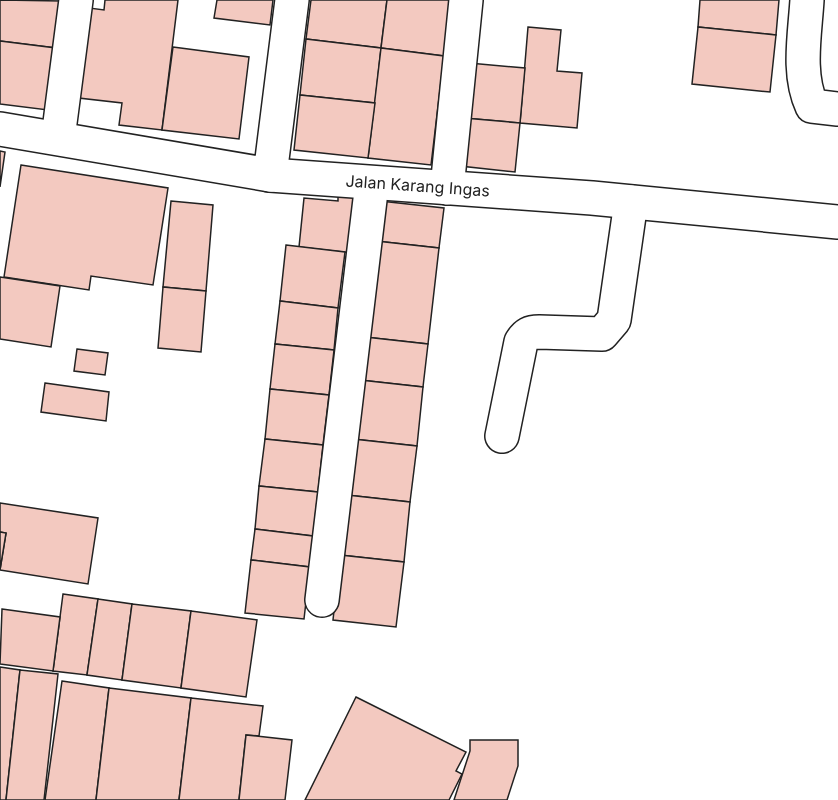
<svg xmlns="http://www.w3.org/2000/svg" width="838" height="800" font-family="Inter,sans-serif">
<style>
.building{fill:#f3c9c0;stroke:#222;stroke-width:1.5}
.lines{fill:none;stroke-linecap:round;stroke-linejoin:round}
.street-casing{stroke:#222;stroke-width:36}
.street{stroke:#fff;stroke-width:33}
.labels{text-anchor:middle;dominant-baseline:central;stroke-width:4.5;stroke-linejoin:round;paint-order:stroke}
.street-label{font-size:16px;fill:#222;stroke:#fff}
</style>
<rect width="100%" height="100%" fill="#fff"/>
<g class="building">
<polygon points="0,0 62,1 56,48 0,41"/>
<polygon points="105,0 178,0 162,130 119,125 122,103 70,97 82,7 104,10"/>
<polygon points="217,0 273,0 270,25 214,18"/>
<polygon points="311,0 387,0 381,48 306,39"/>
<polygon points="387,0 450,0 444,56 381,48"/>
<polygon points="700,0 779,0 776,35 698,27"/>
<polygon points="528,27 561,30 557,71 582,73 577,128 520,123"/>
<polygon points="698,27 776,35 770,92 692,84"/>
<polygon points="306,39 381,48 375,103 300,95"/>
<polygon points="0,41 56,48 48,110 0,104"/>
<polygon points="173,47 249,57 239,139 162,130"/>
<polygon points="381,48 444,56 431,165 368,158"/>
<polygon points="469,63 525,68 520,123 464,118"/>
<polygon points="300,95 375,103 368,158 294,150"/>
<polygon points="464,118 520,123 515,172 460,166"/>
<polygon points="0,151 5,152 0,187"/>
<polygon points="21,165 168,188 153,285 91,276 89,290 4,277"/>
<polygon points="338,195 358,197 352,253 299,247 304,198 338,201"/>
<polygon points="171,201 213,205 206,291 163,287"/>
<polygon points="380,201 444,208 439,248 376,241"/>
<polygon points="376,241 439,248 428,344 365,337"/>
<polygon points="286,245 345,252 338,308 280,301"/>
<polygon points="0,277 60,286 51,347 0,339"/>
<polygon points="163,287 206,291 201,352 158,348"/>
<polygon points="280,301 338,308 334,350 275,344"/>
<polygon points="365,337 428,344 423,387 360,380"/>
<polygon points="275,344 334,350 329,395 270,389"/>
<polygon points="77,349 108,353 105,375 74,371"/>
<polygon points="360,380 423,387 417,446 353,439"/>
<polygon points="45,383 109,392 106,421 41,412"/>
<polygon points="270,389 329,395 323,445 265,439"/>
<polygon points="265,439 323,445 318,492 259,486"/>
<polygon points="353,439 417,446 410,502 347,495"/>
<polygon points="259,486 318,492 313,536 255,529"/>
<polygon points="347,495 410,502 404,562 340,555"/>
<polygon points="0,503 98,518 88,584 0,570 6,533 0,532"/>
<polygon points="255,529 313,536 310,567 251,560"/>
<polygon points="0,532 6,533 0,570"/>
<polygon points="340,555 404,562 396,627 333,620"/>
<polygon points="251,560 310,567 304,619 245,613"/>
<polygon points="63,594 98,599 87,675 53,671"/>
<polygon points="98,599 132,604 122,680 87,675"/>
<polygon points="132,604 191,611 181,688 122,680"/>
<polygon points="2,609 60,617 53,671 0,664"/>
<polygon points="191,611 257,620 246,697 181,688"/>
<polygon points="0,667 20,670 6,800 0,800"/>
<polygon points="20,670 58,674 44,800 6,800"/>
<polygon points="62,681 109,688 96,800 45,800"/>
<polygon points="109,688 191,698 179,800 96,800"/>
<polygon points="356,697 466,752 456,771 462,774 449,800 305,800"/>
<polygon points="191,698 263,706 259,736 246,735 239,800 179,800"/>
<polygon points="246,735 292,740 285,800 239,800"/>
<polygon points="470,740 518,740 518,766 507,800 454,800 470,751"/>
</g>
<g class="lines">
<g class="street-casing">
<g id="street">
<path d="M807,0c-2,34 -10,74 5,106l26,3"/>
<path id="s1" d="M0,129l270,46 322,23 246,24"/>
<polyline points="58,138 76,0"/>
<polyline points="270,175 292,0"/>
<polyline points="447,188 466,0"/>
<path d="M502,436l19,-94c5,-8 9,-10 18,-10l63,2 12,-14 17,-118"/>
<polyline points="322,600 372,183"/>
</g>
</g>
<use href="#street" class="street"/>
</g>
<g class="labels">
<g class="street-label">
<text stroke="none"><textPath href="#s1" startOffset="422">Jalan Karang Ingas</textPath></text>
</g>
</g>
</svg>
